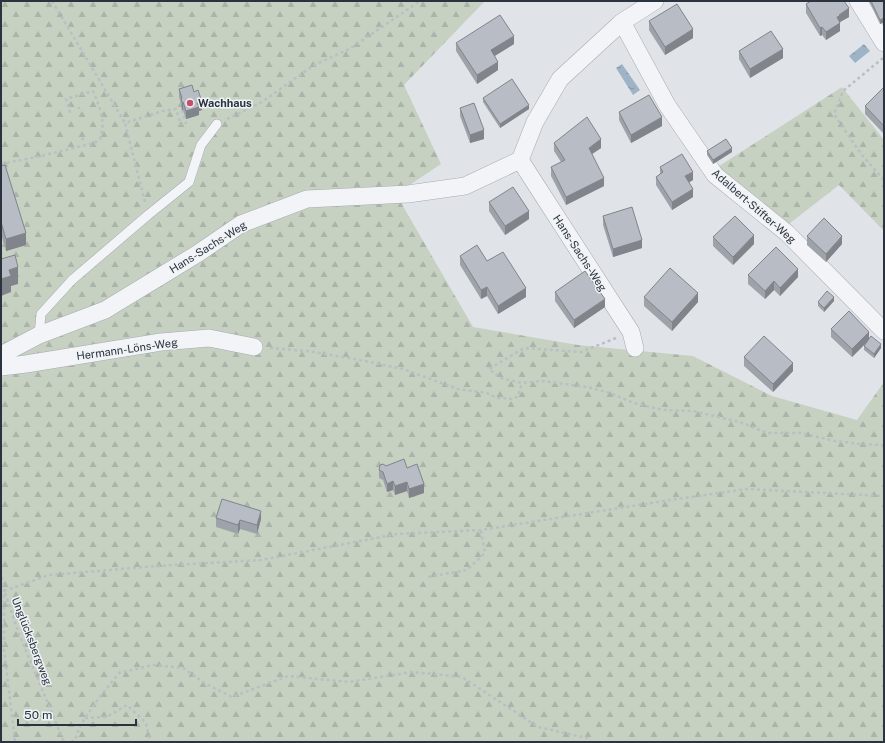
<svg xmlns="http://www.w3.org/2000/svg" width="885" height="743" font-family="'Public Sans',sans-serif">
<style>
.forest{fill:url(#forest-firs)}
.water{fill:url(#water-ripples)}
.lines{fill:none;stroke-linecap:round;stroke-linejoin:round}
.lane-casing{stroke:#a6abb2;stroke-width:10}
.street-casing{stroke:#a6abb2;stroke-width:18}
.path{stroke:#bbbec3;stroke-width:2.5;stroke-dasharray:3 3;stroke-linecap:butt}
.lane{stroke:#f3f4f7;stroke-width:9}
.street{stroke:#f3f4f7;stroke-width:17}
.wall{fill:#9ea3a9}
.shaded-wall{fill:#81848a}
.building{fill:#b8bdc5;stroke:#81848a}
.poi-dot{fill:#c54e68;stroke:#f0f3f6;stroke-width:1.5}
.labels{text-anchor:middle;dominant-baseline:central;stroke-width:3;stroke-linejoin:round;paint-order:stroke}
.poi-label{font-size:11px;font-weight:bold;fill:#2a333e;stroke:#f0f3f6;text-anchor:start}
.street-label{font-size:11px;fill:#2a333e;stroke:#f0f3f6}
</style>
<defs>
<pattern id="forest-firs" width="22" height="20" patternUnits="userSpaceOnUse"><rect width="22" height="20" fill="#c7d1c2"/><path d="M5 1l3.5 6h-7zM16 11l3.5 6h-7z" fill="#abb4a8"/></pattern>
<pattern id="water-ripples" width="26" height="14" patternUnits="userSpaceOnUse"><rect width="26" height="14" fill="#9eb4c6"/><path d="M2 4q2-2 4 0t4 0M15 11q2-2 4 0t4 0" fill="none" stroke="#8193a2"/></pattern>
</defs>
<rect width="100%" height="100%" fill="#e0e4e8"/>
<g class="forest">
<polygon points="1,1 485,1 404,85 441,164 396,194 473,327 578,345 693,356 772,396 857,420 884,382 884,742 1,742"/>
<polygon points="842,87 884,140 884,231 839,185 785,227 716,168"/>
</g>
<g class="water">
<polygon points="864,44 870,51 855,63 849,56"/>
<polygon points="622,64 640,90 633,95 616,68"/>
</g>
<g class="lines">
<g class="lane-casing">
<polyline id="lane" points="39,335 41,314 72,280 148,215 189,182 201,145 217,124"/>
</g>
<g class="street-casing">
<g id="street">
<polyline points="858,1 884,43"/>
<polyline points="622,22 667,105 715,175 787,233 884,331"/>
<polyline points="520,160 631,332 635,348"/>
<polyline points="1,355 39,335 105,310 197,254 241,224 307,199 408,194 465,186 520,160 535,122 560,79 622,22 655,1"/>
<polyline points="1,367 26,364 161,342 209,338 254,347"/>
</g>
</g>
<g class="path">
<polyline points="52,1 125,123"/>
<polyline points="883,58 843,91 834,114 861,154 884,180"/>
<polyline points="79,107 79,109"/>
<polyline points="182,110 186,124"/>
<polyline points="227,119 262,102 314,65 351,48 420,1"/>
<polyline points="81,139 84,139"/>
<path d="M1,164l40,-8 53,-13 6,-4c6,-19 0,-31 -7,-48l-27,8 5,16"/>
<polyline points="145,202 125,123 163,111 176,109 181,125"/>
<polyline points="616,338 581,352 524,348 489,369 501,378 522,383 542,381 587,387 610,393 634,403 663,410 693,411 740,422 767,433 801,433 835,441 860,444 884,445"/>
<polyline points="270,348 307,351 355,359 403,369 458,389 487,393 497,398 514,399 518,396 522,383"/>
<polyline points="1,571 4,591 4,649 15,742"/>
<polyline points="428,577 467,570 485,553 481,530"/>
<polyline points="4,591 49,575 158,566 261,560 397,534 481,530 670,500 747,489 884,496"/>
<polyline points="5,593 19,634 64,742"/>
<polyline points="85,718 107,717 127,705 146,723 150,742"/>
<polyline points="71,742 75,740 80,726 85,718 96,702 119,673 153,665 183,668 206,684 232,697 288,676 349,682 412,672 462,677 538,727 587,738 591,742"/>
</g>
<use href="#lane" class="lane"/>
<use href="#street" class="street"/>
</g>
<g class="wall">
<polygon points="869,1 884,1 884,22 880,24"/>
<polygon points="806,4 849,17 840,22 840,31 826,40 822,35 820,36 806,13"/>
<polygon points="649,21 693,38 665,55 649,30"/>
<polygon points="456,43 514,44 495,56 498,70 477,84 456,51"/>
<polygon points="739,51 783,58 750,78 739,59"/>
<polygon points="884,87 884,134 865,114 865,106"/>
<polygon points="179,89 194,92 202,110 199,111 199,115 186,119 183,110 182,110 181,107 181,103 179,97"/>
<polygon points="483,98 529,109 500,128 483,102"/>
<polygon points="460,108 484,139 470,143 460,116"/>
<polygon points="619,112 662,126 631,143 619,120"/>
<polygon points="554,143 601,148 592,154 604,186 566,205 551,176 551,167 561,162 554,151"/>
<polygon points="707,151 732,152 713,164 707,155"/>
<polygon points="1,166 26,245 6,251 1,234"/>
<polygon points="660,167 693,180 689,182 693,197 672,210 656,185 656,177 660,174"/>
<polygon points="489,202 529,219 505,235 489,211"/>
<polygon points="603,216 642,248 613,257 603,225"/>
<polygon points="807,236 842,244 826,262 807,245"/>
<polygon points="713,237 754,244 733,265 713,246"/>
<polygon points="460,256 487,261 526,297 498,314 487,296 481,299 460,265"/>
<polygon points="748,275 798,277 780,296 774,290 765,299 748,284"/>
<polygon points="555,292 605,307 574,328 555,301"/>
<polygon points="644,297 698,302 672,331 644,306"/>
<polygon points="834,301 824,312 818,306 818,302"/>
<polygon points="831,329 869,339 881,348 874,358 864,350 864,346 866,343 852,357 831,337"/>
<polygon points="744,357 793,371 773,392 744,366"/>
<polygon points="386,466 407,468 424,493 409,498 407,491 395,495 393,490 387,492 383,480 379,478 379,470"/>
<polygon points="216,518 261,519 257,534 240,529 238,534 216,527"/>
</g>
<g class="shaded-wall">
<polygon points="849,8 849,17 840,22 840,31 826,40 826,32 839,15"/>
<polygon points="884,18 884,22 880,24 880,20"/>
<polygon points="822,27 822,35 820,36 820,28"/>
<polygon points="693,29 693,38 665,55 665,47"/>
<polygon points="514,36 514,44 491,58 491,50"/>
<polygon points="783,49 783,58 750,78 750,69"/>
<polygon points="498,62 498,70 477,84 477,75"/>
<rect x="182" y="102" width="1" height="8"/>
<polygon points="202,102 202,110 199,111 199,115 186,119 186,111 197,103"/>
<polygon points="529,105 529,109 500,128 500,124"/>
<polygon points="662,117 662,126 631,143 631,135"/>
<polygon points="484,130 484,139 470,143 470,135"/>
<polygon points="601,139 601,148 589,156 589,148"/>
<polygon points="732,148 732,152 713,164 713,160"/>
<polygon points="693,172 693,180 685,185 685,176"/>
<polygon points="604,178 604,186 566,205 566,197"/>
<polygon points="693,189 693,197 672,210 672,202"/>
<polygon points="529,211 529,219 505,235 505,226"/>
<polygon points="26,233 26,245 6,251 6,239"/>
<polygon points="754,235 754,244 733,265 733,257"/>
<polygon points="842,236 842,244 826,262 826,254"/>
<polygon points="642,240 642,248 613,257 613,249"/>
<polygon points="18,267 18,284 11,286 11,292 1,296 1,279 9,270"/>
<polygon points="798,269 798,277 780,296 780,288"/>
<polygon points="774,281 774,290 765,299 765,291"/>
<polygon points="487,287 487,296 481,299 481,290"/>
<polygon points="526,288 526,297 498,314 498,306"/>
<polygon points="698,293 698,302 672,331 672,322"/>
<polygon points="834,297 834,301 824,312 824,308"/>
<polygon points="605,299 605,307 574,328 574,320"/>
<polygon points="869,332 869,340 852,357 852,349"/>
<polygon points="881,344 881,348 874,358 874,354"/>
<polygon points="793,363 793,371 773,392 773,384"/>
<polygon points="393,481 393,490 387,492 387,484"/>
<polygon points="407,482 407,491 395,495 395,486"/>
<polygon points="424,484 424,493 409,498 409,489"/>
<polygon points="261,511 261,519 257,534 257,525"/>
<polygon points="240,520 240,529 238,534 238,525"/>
</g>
<g class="building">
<polygon points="811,1 844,1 849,8 839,15 840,16 837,17 840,23 826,32 822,27 820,28 806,4"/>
<polygon points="871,1 884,1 884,18 880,20"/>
<polygon points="677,4 693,29 665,47 649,21"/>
<polygon points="500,15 514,36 491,50 498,62 477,75 456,43"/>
<polygon points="771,31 783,49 750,69 739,51"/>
<polygon points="512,79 529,105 500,124 483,98"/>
<polygon points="192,85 194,92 198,90 202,102 197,103 199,107 186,111 183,102 182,102 181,99 182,98 179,89"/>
<polygon points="884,87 884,126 865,106"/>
<polygon points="649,95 662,117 631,135 619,112"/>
<polygon points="474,103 484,130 470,135 460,108"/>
<polygon points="587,117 601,139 589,148 604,178 566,197 551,167 565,160 554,143"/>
<polygon points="726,139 732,148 713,160 707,151"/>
<polygon points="682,154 693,172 685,176 693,189 672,202 656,177 663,172 660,167"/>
<polygon points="5,165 26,233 6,239 1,222 1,166"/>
<polygon points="513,187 529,211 505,226 489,202"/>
<polygon points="632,207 642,240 613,249 603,216"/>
<polygon points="735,216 754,235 733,257 713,237"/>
<polygon points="824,218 842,236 826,254 807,236"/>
<polygon points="477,245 487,261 503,252 526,288 498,306 487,287 481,290 460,256"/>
<polygon points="776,247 798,269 780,288 774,281 765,291 748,275"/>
<polygon points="15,255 18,267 9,270 11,276 1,279 1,259"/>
<polygon points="670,268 698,293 672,322 644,297"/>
<polygon points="585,271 605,299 574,320 555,292"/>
<polygon points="827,291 834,297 824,308 818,302"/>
<polygon points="849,311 869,332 852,349 831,329"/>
<polygon points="764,336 793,363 773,384 744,357"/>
<polygon points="871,336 881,344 874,354 864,346"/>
<polygon points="404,459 407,468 417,464 424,484 409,489 407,482 395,486 393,481 387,484 383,472 379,470 380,465 383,464 386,466"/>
<polygon points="222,499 261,511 257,525 240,520 238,525 216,518"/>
</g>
<circle class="poi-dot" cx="190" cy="103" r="4"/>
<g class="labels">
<g class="poi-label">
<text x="198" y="103">Wachhaus</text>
</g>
<g class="street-label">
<text transform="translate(754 206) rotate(41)">Adalbert-Stifter-Weg</text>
<text transform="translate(208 247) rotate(-32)">Hans-Sachs-Weg</text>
<text transform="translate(580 253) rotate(57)">Hans-Sachs-Weg</text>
<text transform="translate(127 349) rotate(-8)">Hermann-Löns-Weg</text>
<text transform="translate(32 641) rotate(69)">Unglücksbergweg</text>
</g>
</g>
<rect width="885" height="743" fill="none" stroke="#2a333e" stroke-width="4"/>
<path d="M18 719v6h118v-6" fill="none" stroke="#2a333e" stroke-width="2"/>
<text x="24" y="719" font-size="12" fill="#2a333e" stroke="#f0f3f6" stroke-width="3" paint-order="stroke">50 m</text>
</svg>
